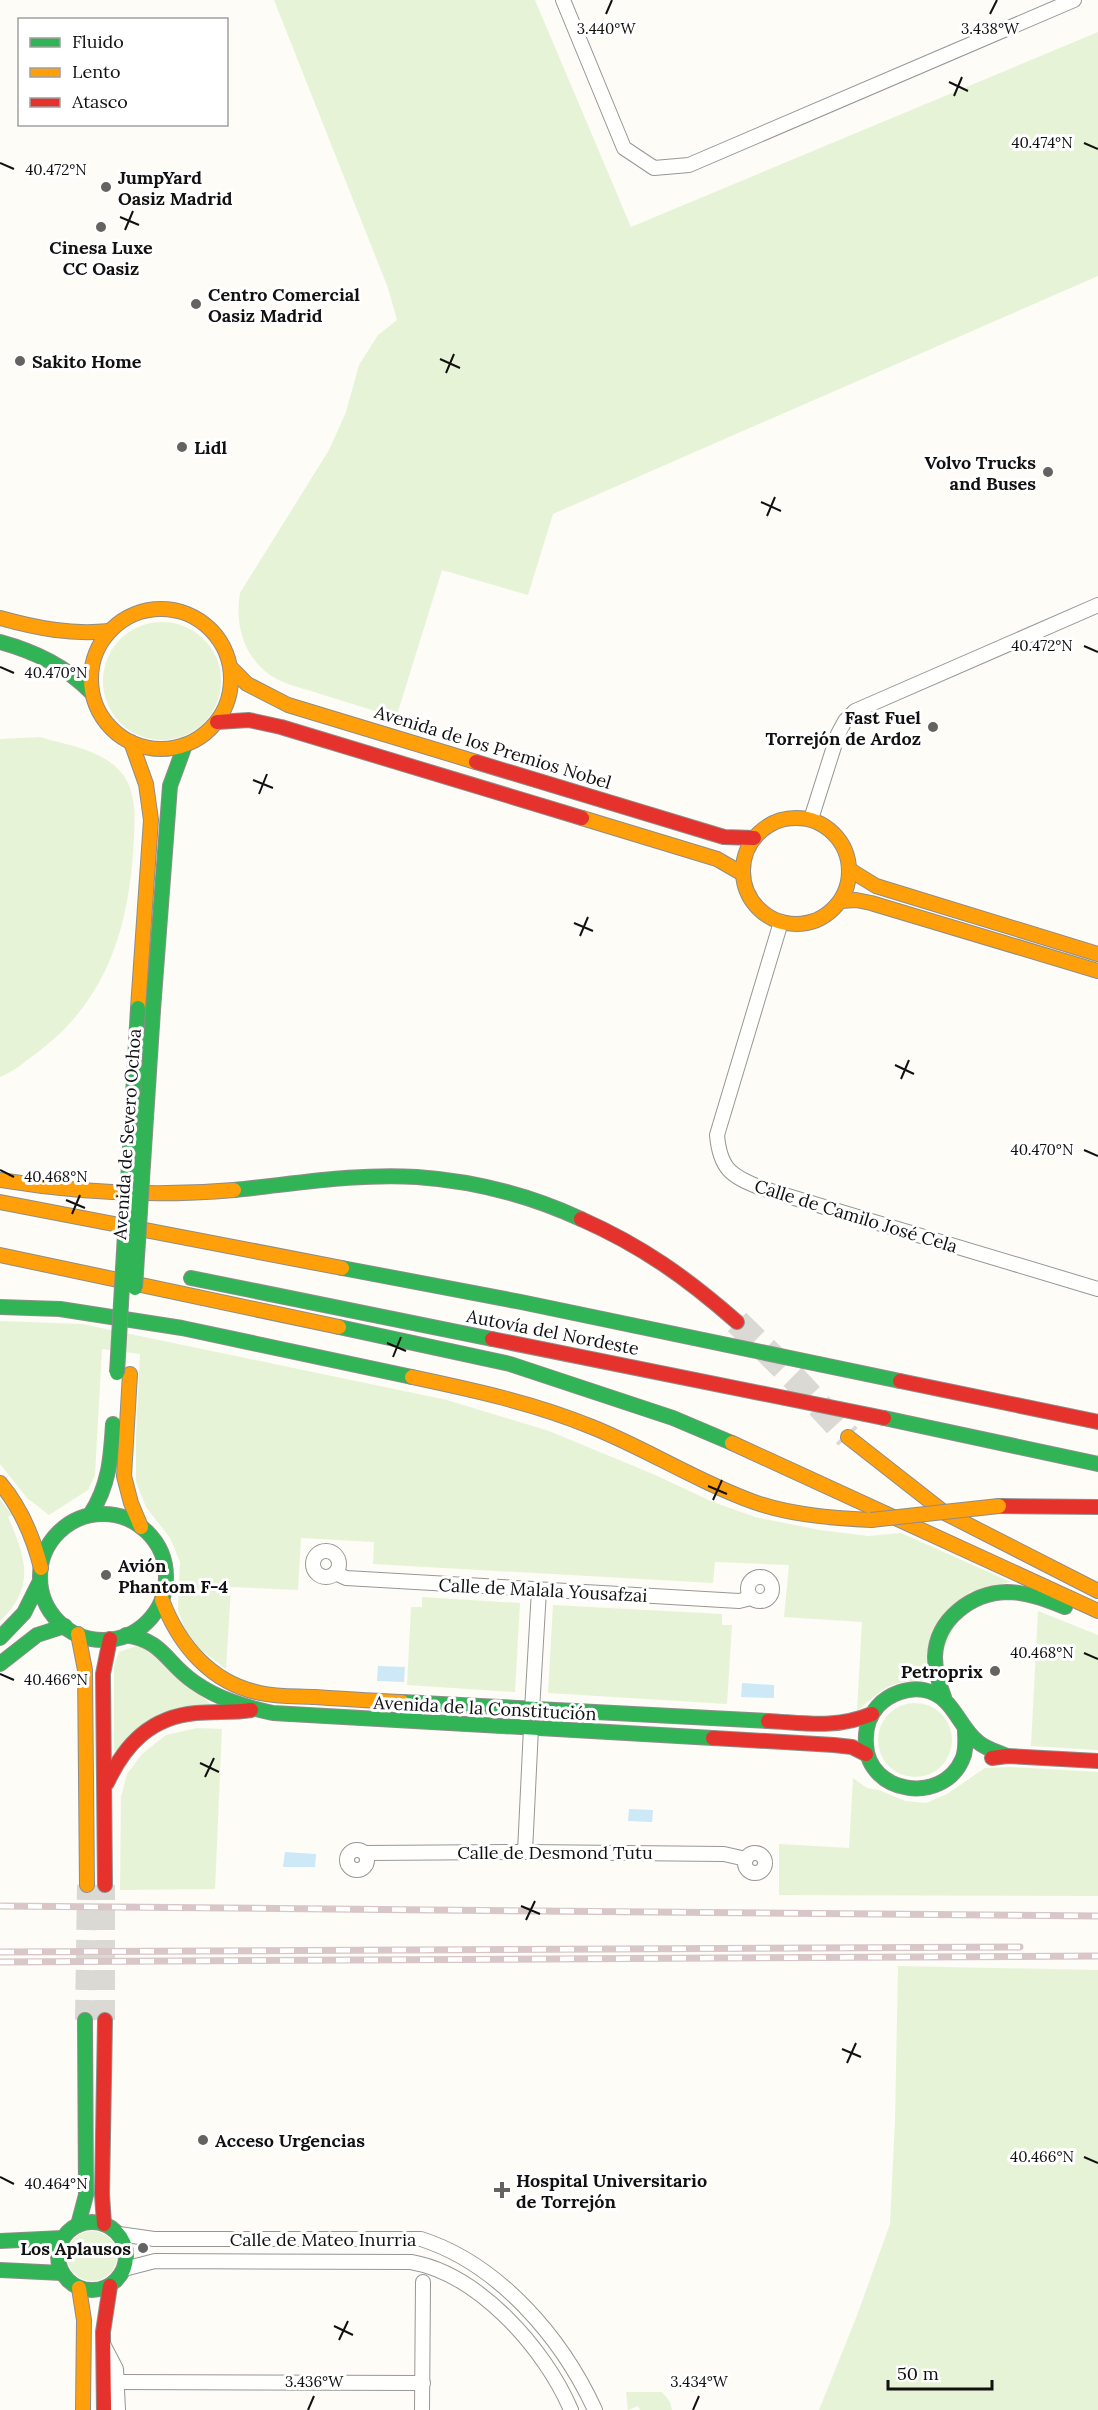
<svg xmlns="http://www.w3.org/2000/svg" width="1098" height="2410" font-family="Lora,serif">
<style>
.green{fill:#e7f3d7}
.water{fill:#cde8f7}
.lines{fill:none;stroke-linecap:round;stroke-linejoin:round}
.secondary-tunnel{stroke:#dad9d4;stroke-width:20;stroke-dasharray:20 10;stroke-linecap:butt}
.highway-tunnel{stroke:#dad9d4;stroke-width:26;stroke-dasharray:26 13;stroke-linecap:butt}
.street-casing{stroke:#979795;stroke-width:16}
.fast-casing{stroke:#8e8d8b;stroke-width:16}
.slow-casing{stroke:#8e8d8b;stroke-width:16}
.jam-casing{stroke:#8e8d8b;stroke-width:16}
.street{stroke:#fffffe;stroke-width:14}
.fast{stroke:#30b455;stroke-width:14}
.slow{stroke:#ff9f0a;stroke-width:14}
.jam{stroke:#e5322d;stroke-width:14}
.rail-casing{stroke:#d9c6c7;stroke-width:7}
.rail{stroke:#fff;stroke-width:4.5;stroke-dasharray:14;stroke-linecap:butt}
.fast-bridge-casing{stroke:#8e8d8b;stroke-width:16;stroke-linecap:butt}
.slow-bridge-casing{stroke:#8e8d8b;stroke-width:16;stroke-linecap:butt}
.fast-bridge{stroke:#30b455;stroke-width:14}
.slow-bridge{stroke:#ff9f0a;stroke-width:14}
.ticks{fill:none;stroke:#111;stroke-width:2}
.poi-dot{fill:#646362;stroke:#fff;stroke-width:2}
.labels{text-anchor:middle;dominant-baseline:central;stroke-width:6;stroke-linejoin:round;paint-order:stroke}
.poi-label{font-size:18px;font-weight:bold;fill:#111;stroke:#fff;text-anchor:start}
.street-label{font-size:18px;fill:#111;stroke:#fff}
.ticks-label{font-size:15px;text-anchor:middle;fill:#111;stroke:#fff;stroke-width:6;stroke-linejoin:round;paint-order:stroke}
</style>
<rect width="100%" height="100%" fill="#fdfcf7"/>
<g class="green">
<path d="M274,0h261l96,227 467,-195v244l-545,238 -25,81 -86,-25 -46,148c-26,-9 -53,-17 -79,-25 -17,-6 -37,-9 -51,-21 -24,-20 -31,-50 -26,-79l89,-143 17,-38 13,-47 19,-30 19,-15 -9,-32z"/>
<circle cx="162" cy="681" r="59"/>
<path d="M40,737c30,9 71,14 87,44 11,22 7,49 6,72 -6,83 -30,152 -99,202 -11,8 -21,17 -34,22v-338z"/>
<path d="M0,1321l82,3 365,76 102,31 104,43 60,28 42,15 65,13 48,6 33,-3 110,49 -41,10 -40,89c-39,-2 -45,6 -73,30l5,-89 -78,-5 5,-52 -74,-3 -2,21 -340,-19 1,-22 -73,-4 -3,52 -67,-3 -5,82 -26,-20 -15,-19 -7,-21 2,-47 -10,-24 -24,-31 -10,-25v-48l4,-80 -38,-5 -7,126 -7,15 -39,25 -22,-17 -27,-34z"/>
<path d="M0,1499l12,16 -4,2c18,41 28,70 -8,104z"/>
<polygon points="422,1597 520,1603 515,1692 407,1685 411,1607 422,1607"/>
<polygon points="553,1605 722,1614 722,1625 732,1625 727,1704 548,1693"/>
<polygon points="1038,1611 1098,1635 1098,1750 1031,1746"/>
<polygon points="136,1646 145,1646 213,1706 114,1751 114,1666 119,1652"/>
<circle cx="915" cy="1740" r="37"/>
<polygon points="197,1728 222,1729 215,1889 120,1890 121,1797 127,1774 142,1754 166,1735"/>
<polygon points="1010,1767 1098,1772 1098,1896 779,1895 779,1844 849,1848 853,1778 867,1788 879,1790 905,1801 926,1803 947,1794 985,1768"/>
<polygon points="898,1966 1098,1970 1098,2410 819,2410 856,2318 890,2224 895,2120"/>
<circle cx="92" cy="2256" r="25"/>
<polygon points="626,2392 662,2392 670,2402 672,2410 640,2410 638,2406 628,2410"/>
</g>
<g class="water">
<polygon points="378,1666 405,1667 404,1682 377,1681"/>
<polygon points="742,1683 774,1685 774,1698 741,1697"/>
<polygon points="629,1809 653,1810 652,1822 628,1821"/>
<polygon points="285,1852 316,1854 315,1867 283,1867"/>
</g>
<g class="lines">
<g class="secondary-tunnel">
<polyline points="85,2020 87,1885"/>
<polyline points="105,2020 105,1885"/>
</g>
<polyline class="highway-tunnel" points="737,1322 794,1378 848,1437"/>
<g class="street-casing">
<g id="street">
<polyline points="563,0 624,148 654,168 689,165 1074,0"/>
<polyline points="811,819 838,734 845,721 855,711 1098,605"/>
<path d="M781,922l-64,213c3,34 14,41 44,53l337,101"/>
<circle cx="326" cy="1564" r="13"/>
<polyline points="335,1573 346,1578 739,1601 751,1598"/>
<circle cx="760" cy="1589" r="12"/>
<polyline points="532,1710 539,1590"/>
<circle cx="357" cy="1860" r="10"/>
<polyline points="525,1852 531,1728"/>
<circle cx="755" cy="1863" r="10"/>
<polyline points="365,1853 525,1852 724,1854 746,1859"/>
<path d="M119,2234l35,5h267c78,25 141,99 174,171"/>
<path d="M124,2269l31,-8 256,1c68,12 134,87 160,148"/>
<polyline points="104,2346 116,2369 118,2410"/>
<polyline points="118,2382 423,2383"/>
<polyline points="422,2410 423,2282"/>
</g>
</g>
<g class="fast-casing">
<g id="fast">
<path d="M0,642c36,10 65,24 92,51"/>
<polyline points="153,1010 170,786 185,745"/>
<path d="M234,1190c61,-6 122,-17 183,-13 57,4 112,18 164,42"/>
<polyline points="342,1268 521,1302 900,1381"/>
<polyline points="191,1278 492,1339"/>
<polyline points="0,1307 60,1309 182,1328 412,1377"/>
<polyline points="339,1327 510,1364 673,1418 732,1443"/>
<polyline points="884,1418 1098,1464"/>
<circle cx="103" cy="1577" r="63"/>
<path d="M90,1515c19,-29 21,-57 23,-91"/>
<path d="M126,1635c38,6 40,28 68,47 24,17 51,25 79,31l440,25"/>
<polyline points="0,1638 24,1613 39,1583"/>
<polyline points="0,1664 37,1635 65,1626"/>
<path d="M944,1697c-5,-13 -9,-26 -9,-40 1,-38 37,-64 72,-65 20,0 40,8 58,15"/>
<polyline points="402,1702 768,1721"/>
<path d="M965,1729c0,11 2,21 -3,31 -20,45 -94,34 -96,-16 -1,-14 3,-28 12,-38 11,-12 30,-19 46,-16 30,6 33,35 54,52 8,7 20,10 29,14"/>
<circle cx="92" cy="2256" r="34"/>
<polyline points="78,2225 86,2195 85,2020"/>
<polyline points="0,2241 63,2238"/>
<polyline points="0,2270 62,2273"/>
</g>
</g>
<g class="slow-casing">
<g id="slow">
<circle cx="161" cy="679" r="70"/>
<path d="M0,618c36,10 71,17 109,13"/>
<polyline points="231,668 247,684 288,705 476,762"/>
<polyline points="131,742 146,784 151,820 138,1008"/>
<circle cx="796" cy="871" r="53"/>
<polyline points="582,818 717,859 743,874"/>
<polyline points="850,870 876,886 1098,954"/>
<polyline points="841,901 856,900 871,903 1098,971"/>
<path d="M0,1180c78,13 155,17 234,10"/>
<polyline points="0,1202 342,1268"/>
<polyline points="0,1255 339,1327"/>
<polyline points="130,1374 124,1476 131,1503 141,1527"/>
<path d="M412,1377c61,13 122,26 180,50 55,22 106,55 162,75 37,13 78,16 117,18"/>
<polyline points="848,1437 945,1513 1098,1591"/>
<polyline points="732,1443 1098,1611"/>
<path d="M0,1483c21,25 33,53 41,85"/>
<path d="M162,1600c17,45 49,83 98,93 18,4 37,3 55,4 29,2 58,4 87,5"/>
<polyline points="78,1634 85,1670 87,1885"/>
<polyline points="79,2288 84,2320 83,2410"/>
</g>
</g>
<g class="jam-casing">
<g id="jam">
<polyline points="217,722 249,720 281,727 582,818"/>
<polyline points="476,762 724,837 754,838"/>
<path d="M581,1219c61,27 106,59 156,103"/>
<polyline points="492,1339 884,1418"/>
<polyline points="900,1381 1098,1422"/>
<polyline points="999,1506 1098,1507"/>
<path d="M768,1721c38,2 67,8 104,-7"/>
<polyline points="713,1738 834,1745 852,1747 866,1754"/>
<polyline points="992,1758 1007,1756 1098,1761"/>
<path d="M107,1783c18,-39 44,-66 89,-70 18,-2 37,0 55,-3"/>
<polyline points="105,1885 103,1674 110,1639"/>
<polyline points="104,2224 102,2194 105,2020"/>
<polyline points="104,2410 103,2332 110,2286"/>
</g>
</g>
<use href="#street" class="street"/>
<use href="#fast" class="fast"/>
<use href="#slow" class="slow"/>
<use href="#jam" class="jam"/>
<g class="rail-casing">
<g id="rail">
<polyline points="0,1906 1098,1916"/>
<polyline points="0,1952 1020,1947"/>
<polyline points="0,1962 1098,1956"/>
</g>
</g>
<use href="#rail" class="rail"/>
<g class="fast-bridge-casing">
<g id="fast-bridge">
<polyline points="135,1288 153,1010"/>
<polyline points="117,1373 138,1008"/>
</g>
</g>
<g class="slow-bridge-casing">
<polyline id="slow-bridge" points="871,1520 999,1506"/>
</g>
<use href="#fast-bridge" class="fast-bridge"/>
<use href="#slow-bridge" class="slow-bridge"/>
</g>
<path class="ticks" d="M606,14l6,-14M990,14l7,-14M949,82l19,9M954,96l8,-19M1084,143l14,6M0,163l14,6M120,217l19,8M125,230l8,-19M440,359l20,9M446,373l8,-19M761,502l20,9M767,516l8,-19M1084,646l14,6M0,667l14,6M253,780l20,8M259,794l8,-20M574,923l19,8M580,936l8,-19M895,1065l19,9M901,1079l8,-19M1084,1150l14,6M0,1170l14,7M66,1200l19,8M72,1214l8,-19M387,1343l19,8M393,1357l8,-20M708,1486l19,8M713,1500l9,-20M1084,1653l14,6M0,1674l14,6M200,1763l19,9M205,1777l9,-19M521,1906l19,8M526,1920l9,-19M842,2049l19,8M847,2063l9,-20M1084,2157l14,6M0,2177l14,7M334,2326l19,9M339,2340l9,-19M308,2410l6,-14M693,2410l6,-14"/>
<g class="poi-dot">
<circle cx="106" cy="187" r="6"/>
<circle cx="101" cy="227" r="6"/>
<circle cx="196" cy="304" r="6"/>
<circle cx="20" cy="361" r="6"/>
<circle cx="182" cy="447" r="6"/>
<circle cx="1048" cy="472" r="6"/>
<circle cx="933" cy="727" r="6"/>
<circle cx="106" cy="1575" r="6"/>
<circle cx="995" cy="1671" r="6"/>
<circle cx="203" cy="2140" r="6"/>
<path d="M499 2181h6v6h6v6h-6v6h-6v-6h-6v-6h6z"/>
<circle cx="143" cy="2248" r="6"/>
</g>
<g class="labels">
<g class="poi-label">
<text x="118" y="177">JumpYard<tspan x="118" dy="21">Oasiz Madrid</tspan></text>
<text x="101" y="247" text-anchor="middle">Cinesa Luxe<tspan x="101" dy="21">CC Oasiz</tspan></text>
<text x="208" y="294">Centro Comercial<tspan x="208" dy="21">Oasiz Madrid</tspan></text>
<text x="32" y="361">Sakito Home</text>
<text x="194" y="447">Lidl</text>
<text x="1036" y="462" text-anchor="end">Volvo Trucks<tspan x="1036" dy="21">and Buses</tspan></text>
<text x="921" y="717" text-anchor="end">Fast Fuel<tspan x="921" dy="21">Torrejón de Ardoz</tspan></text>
<text x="118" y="1565">Avión<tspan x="118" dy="21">Phantom F-4</tspan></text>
<text x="983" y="1671" text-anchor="end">Petroprix</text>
<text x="215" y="2140">Acceso Urgencias</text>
<text x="516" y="2180">Hospital Universitario<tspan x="516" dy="21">de Torrejón</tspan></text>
<text x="131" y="2248" text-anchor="end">Los Aplausos</text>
</g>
<g class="street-label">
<text transform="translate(493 747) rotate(17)">Avenida de los Premios Nobel</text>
<text transform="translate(127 1134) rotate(-86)">Avenida de Severo Ochoa</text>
<text transform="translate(856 1216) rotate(17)">Calle de Camilo José Cela</text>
<text transform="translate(553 1332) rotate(11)">Autovía del Nordeste</text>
<text transform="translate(543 1590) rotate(3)">Calle de Malala Yousafzai</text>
<text transform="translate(485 1708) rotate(3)">Avenida de la Constitución</text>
<text x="555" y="1852">Calle de Desmond Tutu</text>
<text x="323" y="2239">Calle de Mateo Inurria</text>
</g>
</g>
<g class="ticks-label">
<text x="606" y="34">3.440°W</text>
<text x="990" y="34">3.438°W</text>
<text x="1042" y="148">40.474°N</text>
<text x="56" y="175">40.472°N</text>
<text x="1042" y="651">40.472°N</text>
<text x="56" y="678">40.470°N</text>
<text x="1042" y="1155">40.470°N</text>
<text x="56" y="1182">40.468°N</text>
<text x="1042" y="1658">40.468°N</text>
<text x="56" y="1685">40.466°N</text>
<text x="1042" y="2162">40.466°N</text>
<text x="56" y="2189">40.464°N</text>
<text x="314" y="2387">3.436°W</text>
<text x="699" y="2387">3.434°W</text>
</g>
<rect x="18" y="18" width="210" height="108" fill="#ffffff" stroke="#a0a0a0" stroke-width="1.5"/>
<rect x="30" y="38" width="30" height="9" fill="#30b455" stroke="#a0a0a0" stroke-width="1.5"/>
<text x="72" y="48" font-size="18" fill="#111111">Fluido</text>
<rect x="30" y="68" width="30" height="9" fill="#ff9f0a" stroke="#a0a0a0" stroke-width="1.5"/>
<text x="72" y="78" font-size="18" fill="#111111">Lento</text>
<rect x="30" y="98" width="30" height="9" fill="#e5322d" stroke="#a0a0a0" stroke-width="1.5"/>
<text x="72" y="108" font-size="18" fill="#111111">Atasco</text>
<path d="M888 2380v9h104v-9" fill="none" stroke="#111111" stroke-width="3"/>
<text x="897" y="2380" font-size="18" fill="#111111" stroke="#ffffff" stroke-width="4.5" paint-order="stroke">50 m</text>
</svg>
